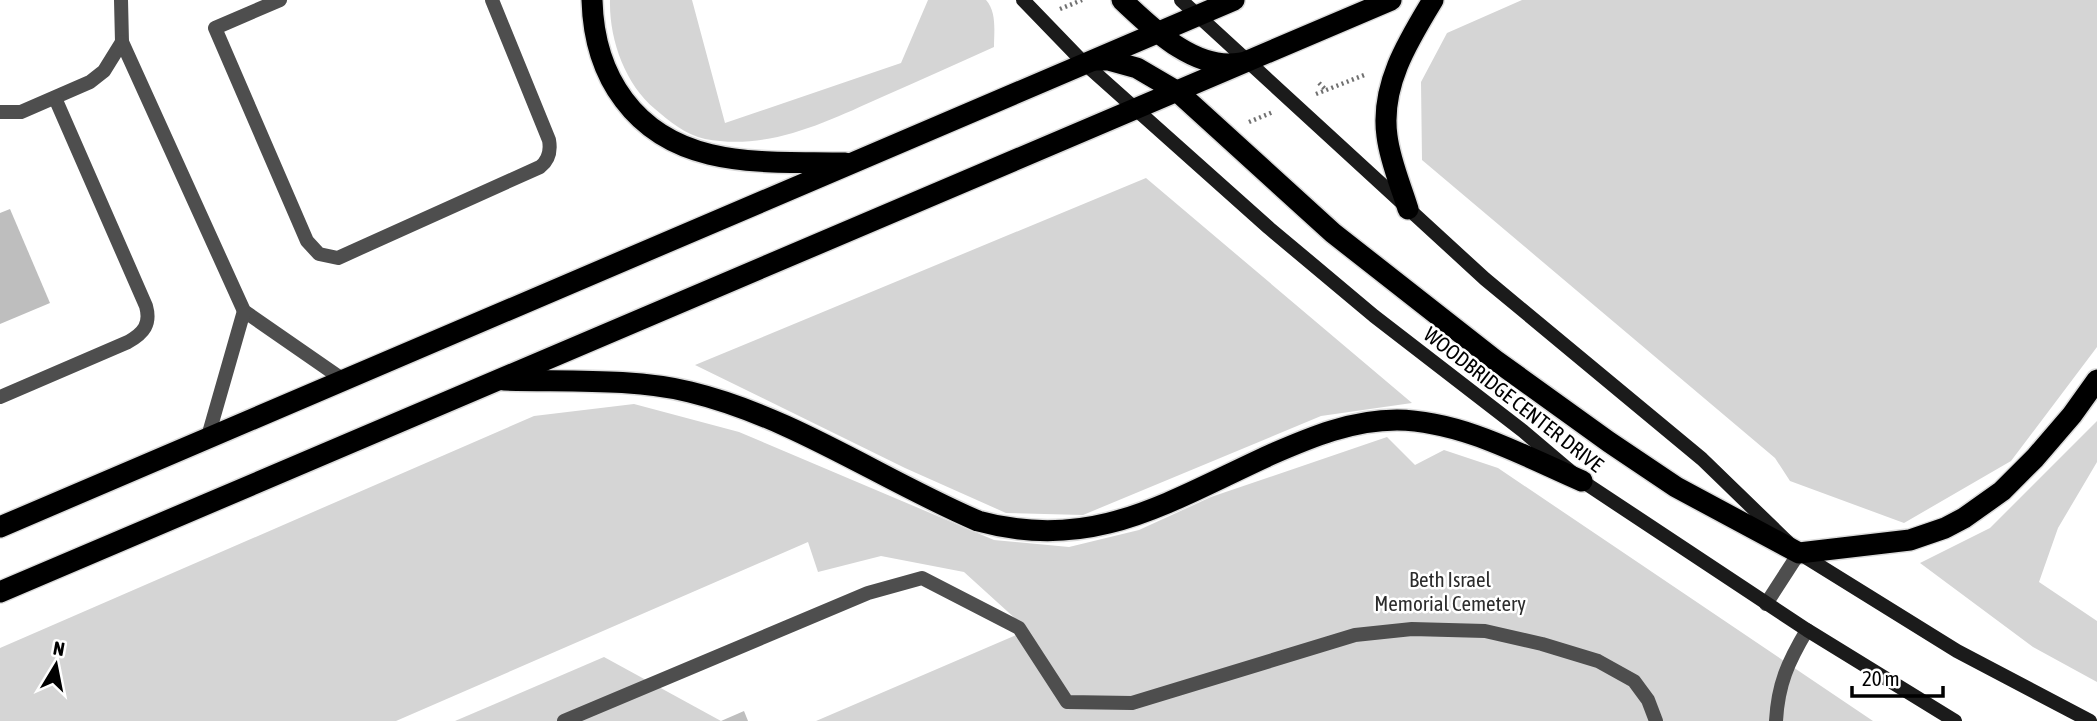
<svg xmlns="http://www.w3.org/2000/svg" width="2097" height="721" font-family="'Asap Condensed',sans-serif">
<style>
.green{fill:#d5d5d5}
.building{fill:#bebebe}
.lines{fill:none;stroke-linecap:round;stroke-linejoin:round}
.highway-casing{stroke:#dbdbdb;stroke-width:24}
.path{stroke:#707070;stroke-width:4.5;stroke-dasharray:2 3.5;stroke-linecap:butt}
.lane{stroke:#4e4e4e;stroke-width:14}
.secondary{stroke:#1b1b1b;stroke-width:14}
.highway{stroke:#000;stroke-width:21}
.labels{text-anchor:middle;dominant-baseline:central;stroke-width:5;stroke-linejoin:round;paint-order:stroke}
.street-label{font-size:21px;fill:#000;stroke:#fff}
.park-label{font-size:21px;fill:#2c2c2c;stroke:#fff}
</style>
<rect width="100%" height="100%" fill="#fff"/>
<g class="green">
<path d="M610,0h82l33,123 176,-60 27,-63h58c11,12 8,32 8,47 -37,17 -74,33 -112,50 -56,25 -113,54 -177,42 -19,-4 -36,-18 -50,-30 -30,-25 -46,-70 -45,-109z"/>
<polygon points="1522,0 2097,0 2097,347 2011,461 1904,523 1790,481 1775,458 1422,160 1421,82 1447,33"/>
<polygon points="1146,178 1412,403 1321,416 1083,515 1006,513 905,468 695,365"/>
<polygon points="634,404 739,432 994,540 1069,547 1139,530 1211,497 1387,437 1415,465 1444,450 1498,468 1873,721 816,721 1028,630 964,572 881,556 818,572 808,542 396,721 0,721 0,648 534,416"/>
<polygon points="2097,421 2097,462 2058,528 2039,582 2097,621 2097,682 2033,647 1920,563 1990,528"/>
<polygon points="604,657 721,721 455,721"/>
</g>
<g class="building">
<polygon points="10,209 50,303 0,324 0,213"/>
<polygon points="744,711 748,721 721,721"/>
</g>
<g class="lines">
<g class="highway-casing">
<g id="highway">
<path d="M592,0c1,36 10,71 32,100 53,71 142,61 221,63"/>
<path d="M1122,0c30,28 72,71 118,63"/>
<polyline points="1095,60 1108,60 1137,68 1178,92 1333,233 1495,360 1609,442 1676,487 1799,553 1910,540 1945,528 1964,518 2002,491 2035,458 2072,415 2097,380"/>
<path d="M1408,209c-7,-23 -18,-48 -21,-73 -7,-50 21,-95 46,-136"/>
<path d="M504,380c59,2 130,-2 186,12 103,25 192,88 288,129 115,32 191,-20 292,-66 41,-18 82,-35 127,-35 65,1 127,36 185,61"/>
<polyline points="0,527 1234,0"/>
<polyline points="0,592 1391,0"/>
</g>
</g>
<g class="path">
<polyline points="1060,9 1082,0"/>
<polyline points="1319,83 1326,90"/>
<polyline points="1316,94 1367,74"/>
<polyline points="1249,122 1273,112"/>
</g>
<g class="lane">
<polyline points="121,0 122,42 244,311 345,381"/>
<path d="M280,0l-65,28 92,213 12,13 19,4 202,-91c9,-7 11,-16 9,-27l-57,-140"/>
<polyline points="0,112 21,112 90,82 104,71 122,42"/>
<path d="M0,397l128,-55c16,-9 23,-18 18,-36l-91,-208"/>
<polyline points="207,440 244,311"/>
<polyline points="1766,604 1799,553"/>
<polyline points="564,721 868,593 922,578 1019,628 1067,702 1132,703 1355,635 1412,629 1485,631 1542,644 1598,661 1634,681 1648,700 1656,721"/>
<path d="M1776,721c2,-37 12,-59 31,-91"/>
</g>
<g class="secondary">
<polyline points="1023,0 1083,62 1269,228 1374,316 1523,431 1582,481 1807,630 1955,721"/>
<polyline points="1181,0 1485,279 1702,459 1799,553 1957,651 2090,721"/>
</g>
<use href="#highway" class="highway"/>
</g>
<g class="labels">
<g class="street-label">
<text transform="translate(1514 399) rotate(38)">WOODBRIDGE CENTER DRIVE</text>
</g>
<g class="park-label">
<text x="1450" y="579">Beth Israel<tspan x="1450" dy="24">Memorial Cemetery</tspan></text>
</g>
</g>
<g transform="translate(56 665) rotate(10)" stroke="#ffffff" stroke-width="5" paint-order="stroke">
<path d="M0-5L12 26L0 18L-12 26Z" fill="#000000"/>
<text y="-10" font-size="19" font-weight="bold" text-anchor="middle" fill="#000000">N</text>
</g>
<path d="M1852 686v10h91v-10" fill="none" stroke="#000000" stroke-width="3.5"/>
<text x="1862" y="686" font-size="21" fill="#000000" stroke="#ffffff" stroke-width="5" paint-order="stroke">20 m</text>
</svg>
